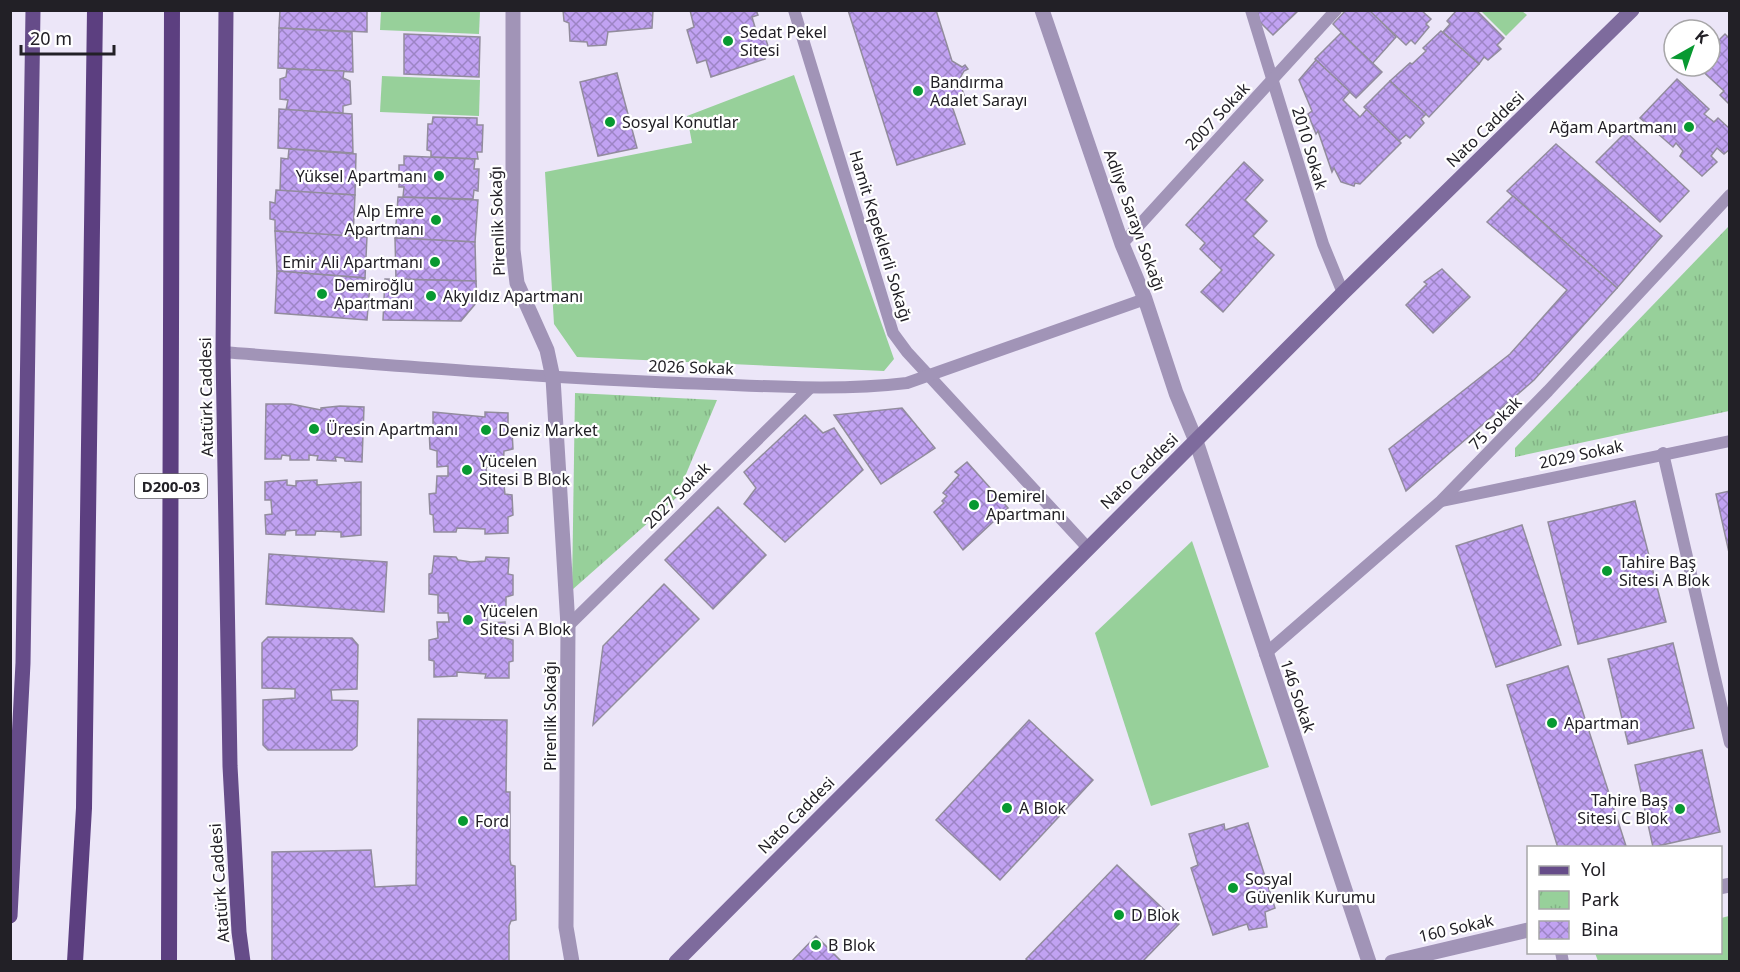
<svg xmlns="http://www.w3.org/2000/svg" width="1740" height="972" font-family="'Noto Sans',sans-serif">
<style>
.grass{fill:#97d09a}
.park{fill:url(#park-tufts)}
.building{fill:url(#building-cross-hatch);stroke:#928c9d;stroke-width:1.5}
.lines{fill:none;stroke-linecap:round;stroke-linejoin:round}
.service{stroke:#a194b7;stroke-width:12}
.minor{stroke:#a194b7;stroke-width:15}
.tertiary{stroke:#a194b7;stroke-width:15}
.secondary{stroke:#7e6b9d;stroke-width:15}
.primary{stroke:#664c89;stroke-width:15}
.trunk{stroke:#5c3f80;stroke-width:16}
.poi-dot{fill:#089931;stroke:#fff;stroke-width:2}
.labels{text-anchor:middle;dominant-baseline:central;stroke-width:4.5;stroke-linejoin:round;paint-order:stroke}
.shield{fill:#fff;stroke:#646367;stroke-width:1.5}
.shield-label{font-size:15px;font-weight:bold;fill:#222026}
.poi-label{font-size:16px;fill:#222026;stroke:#fff;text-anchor:start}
.street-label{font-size:16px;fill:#222026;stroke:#fff}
</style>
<defs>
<pattern id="park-tufts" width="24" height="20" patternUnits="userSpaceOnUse" patternTransform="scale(1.5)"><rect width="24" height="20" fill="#97d09a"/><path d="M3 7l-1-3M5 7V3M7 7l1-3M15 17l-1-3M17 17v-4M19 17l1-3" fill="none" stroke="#82b285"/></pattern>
<pattern id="building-cross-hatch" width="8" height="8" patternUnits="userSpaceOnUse" patternTransform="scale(1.5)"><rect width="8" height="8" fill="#c1a2f2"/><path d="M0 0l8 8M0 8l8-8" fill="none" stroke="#9c84c4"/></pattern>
</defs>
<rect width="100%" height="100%" fill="#ece6f8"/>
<g class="grass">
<polygon points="381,11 480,11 479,34 380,30"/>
<polygon points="1481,11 1522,11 1527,15 1506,36"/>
<polygon points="794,75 894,359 884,371 577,357 554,324 545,172 692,143 687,116"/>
<polygon points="382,76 480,80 479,116 380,112"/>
<polygon points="1192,541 1269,767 1151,806 1095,633"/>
<polygon points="1729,916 1729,961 1598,961 1595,953 1720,952 1721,918"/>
</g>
<g class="park">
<polygon points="1729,226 1729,411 1515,457 1515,448"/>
<polygon points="575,393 717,400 676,498 572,590"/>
</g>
<g class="building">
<polygon points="280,10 367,10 367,32 279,28"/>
<polygon points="563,10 653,10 652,28 608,32 606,45 588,46 587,42 570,41 569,23 564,21"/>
<polygon points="690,10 756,10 758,15 752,17 757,34 764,34 769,49 763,53 765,59 711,77 706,60 697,63 687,30 694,27"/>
<polygon points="848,10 936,10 952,61 962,67 965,65 968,69 964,71 959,80 966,101 952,106 965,144 897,165"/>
<polygon points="1257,10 1299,10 1273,35 1260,22"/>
<polygon points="1346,10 1370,10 1396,37 1372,64 1333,24"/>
<polygon points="1421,10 1431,19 1426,24 1429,27 1415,44 1411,40 1406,45 1370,11"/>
<polygon points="1457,10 1476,10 1504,38 1497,45 1501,49 1488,60 1484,57 1479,64 1443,32 1450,24 1447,21"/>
<polygon points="279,28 352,32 353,72 278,68"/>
<polygon points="1441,31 1479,64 1429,117 1390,81 1410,63 1412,64 1426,51 1423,48"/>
<polygon points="1341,33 1382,72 1356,98 1315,59"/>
<polygon points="404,34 480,37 479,77 404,74"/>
<polygon points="1725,34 1730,39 1730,105 1720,95 1724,91 1697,66 1710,66 1710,49"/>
<polygon points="1316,60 1350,92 1343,100 1360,117 1367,109 1401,143 1360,184 1355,183 1354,186 1341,182 1334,168 1332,172 1318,131 1316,134 1308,114 1312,111 1299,80"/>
<polygon points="287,69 344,71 343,78 350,81 351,104 343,106 343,113 286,110 288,100 280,99 280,79 286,77"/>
<polygon points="617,73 637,148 598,156 580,82"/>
<polygon points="1677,79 1709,109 1704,114 1714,122 1718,118 1730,129 1730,149 1724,154 1717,148 1711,156 1717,162 1702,176 1680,156 1683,151 1676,143 1673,147 1640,118"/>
<polygon points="1390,81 1426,114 1421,119 1424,123 1410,138 1406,135 1399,141 1364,107"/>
<polygon points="279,109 352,114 353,153 278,148"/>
<polygon points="433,117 477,118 477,125 483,125 482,152 477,152 478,159 431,157 431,151 427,150 428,124 432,124"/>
<polygon points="1626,132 1689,191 1660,222 1596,162"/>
<polygon points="1556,144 1662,236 1617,288 1507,191"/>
<polygon points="289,149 356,154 355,195 280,191 281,158 288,159"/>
<polygon points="404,156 475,159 474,169 479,169 478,191 474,190 473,199 403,197 404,187 399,187 399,165 404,165"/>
<polygon points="1244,162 1263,180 1245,200 1267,221 1253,236 1274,255 1223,312 1201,292 1222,270 1200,249 1205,243 1186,225"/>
<polygon points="276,190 355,195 353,237 275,231 275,220 270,219 270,202 275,203"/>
<polygon points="1513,196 1617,288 1534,380 1406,491 1389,449 1510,354 1567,290 1487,222"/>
<polygon points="398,197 478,200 475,242 395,238"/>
<polygon points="275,231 367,237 365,278 277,271"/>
<polygon points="395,238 475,242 476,281 396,279"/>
<polygon points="1442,269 1470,297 1433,333 1406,305 1427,284 1424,282"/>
<polygon points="277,271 365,278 364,284 370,284 367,320 275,313"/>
<polygon points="385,279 476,281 477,302 461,321 383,320"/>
<polygon points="266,404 291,404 321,410 321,408 340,406 364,407 362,462 345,461 344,458 335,457 336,461 317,460 318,456 309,455 309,460 290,460 290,456 282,455 281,459 265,459"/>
<polygon points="902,408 935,448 881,484 834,415"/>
<polygon points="433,412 485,417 485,412 508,413 508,429 512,431 513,449 504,451 503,468 486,467 487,477 503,477 505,494 512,495 513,515 508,517 508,533 485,534 485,529 457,528 456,532 434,532 433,515 430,514 429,494 436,493 437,476 448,476 448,466 437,467 437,451 430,449 429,429 433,427"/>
<polygon points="805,415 823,433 834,428 863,470 785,542 744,504 756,488 744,472"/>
<polygon points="967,462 1008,508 963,550 934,512 944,503 942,501 947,496 943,493 959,475 955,472"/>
<polygon points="287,480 287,485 296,486 296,481 317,480 317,485 361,482 361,535 341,537 341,532 316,531 315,535 296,535 296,530 286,531 285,535 266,534 265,515 272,514 271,500 265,500 265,482"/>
<polygon points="1730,491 1730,557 1716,494"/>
<polygon points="1635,501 1666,622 1578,644 1548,522"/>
<polygon points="718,507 766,555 713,609 665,560"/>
<polygon points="1522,525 1561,645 1496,667 1456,546"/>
<polygon points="269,554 387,562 384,612 266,604"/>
<polygon points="434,556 456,557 458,560 471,562 485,561 486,557 509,558 508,574 513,575 513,595 506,597 506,612 488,612 487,623 505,622 505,638 513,640 513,661 509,662 509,678 485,678 486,674 457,672 457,676 434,677 434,661 429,660 429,640 438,638 437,622 449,622 448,613 438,613 438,595 429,594 429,574 432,573"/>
<polygon points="664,584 699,619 593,725 603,646"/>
<polygon points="268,637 352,638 358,645 357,689 331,690 332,700 358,701 357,746 352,750 268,750 263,745 263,700 295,698 295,689 262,688 262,643"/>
<polygon points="1673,643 1694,728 1628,744 1608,659"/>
<polygon points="1568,666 1626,846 1620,848 1558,848 1507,685"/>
<polygon points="418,719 507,720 506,792 510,792 510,860 511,865 515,866 516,920 511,921 509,926 509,962 272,962 272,852 371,850 375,887 416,885"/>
<polygon points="1029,720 1093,780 1000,880 936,820"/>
<polygon points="1702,750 1720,832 1653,847 1635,765"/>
<polygon points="1248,823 1275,908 1265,912 1267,927 1249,930 1247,924 1213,935 1191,868 1198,865 1189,834 1224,824 1225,830"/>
<polygon points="1117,865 1179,924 1142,962 1029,962 1026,959"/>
<polygon points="816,936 842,962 791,962"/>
</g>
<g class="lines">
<g class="service">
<polyline points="794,10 893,333 907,352 1087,547"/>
<polyline points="1251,10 1323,244 1343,293"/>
<polyline points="1122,244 1336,10"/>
<path d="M223,352c152,12 304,25 457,31 75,2 151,9 227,0l238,-84"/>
<polyline points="1663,453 1730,743"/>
<polyline points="1442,501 1730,441"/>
<polyline points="568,626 810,388"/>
<polyline points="1265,654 1441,501 1548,391 1730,195"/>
<polyline points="1561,952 1563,962"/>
</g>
<g class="minor">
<polyline points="513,10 513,250 517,283 547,350 553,378 568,626 566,927 572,962"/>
<polyline points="1042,10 1122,244 1145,299 1176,393 1196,441"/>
<polyline points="1720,887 1730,885"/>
<polyline points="1392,962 1528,930"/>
</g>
<polyline class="tertiary" points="1196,441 1369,962"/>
<polyline class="secondary" points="676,962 1343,293 1632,10"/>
<g class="primary">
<polyline points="226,10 223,352 230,766 239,932 243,962"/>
<polyline points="10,916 23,663 33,10"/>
</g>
<g class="trunk">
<polyline points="75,962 84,808 95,10"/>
<polyline points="169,962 172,10"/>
</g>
</g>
<g class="poi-dot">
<circle cx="728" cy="41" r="6"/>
<circle cx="918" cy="91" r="6"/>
<circle cx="610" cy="122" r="6"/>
<circle cx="1689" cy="127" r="6"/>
<circle cx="439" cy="176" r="6"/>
<circle cx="436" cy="220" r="6"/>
<circle cx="435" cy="262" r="6"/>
<circle cx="322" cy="294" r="6"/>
<circle cx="431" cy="296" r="6"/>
<circle cx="314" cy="429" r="6"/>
<circle cx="486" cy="430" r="6"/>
<circle cx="467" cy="470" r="6"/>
<circle cx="974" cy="505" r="6"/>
<circle cx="1607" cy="571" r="6"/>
<circle cx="468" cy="620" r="6"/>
<circle cx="1552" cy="723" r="6"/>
<circle cx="1007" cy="808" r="6"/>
<circle cx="1680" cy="809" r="6"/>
<circle cx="463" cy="821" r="6"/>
<circle cx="1233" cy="888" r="6"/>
<circle cx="1119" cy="915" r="6"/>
<circle cx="816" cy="945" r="6"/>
</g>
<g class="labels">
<rect class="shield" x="135" y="474" width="72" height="24" rx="4.5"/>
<g class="shield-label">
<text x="171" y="486">D200-03</text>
</g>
<g class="poi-label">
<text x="740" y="32">Sedat Pekel<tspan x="740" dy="18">Sitesi</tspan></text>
<text x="930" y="82">Bandırma<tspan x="930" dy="18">Adalet Sarayı</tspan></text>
<text x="622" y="122">Sosyal Konutlar</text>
<text x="1677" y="127" text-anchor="end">Ağam Apartmanı</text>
<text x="427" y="176" text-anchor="end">Yüksel Apartmanı</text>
<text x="424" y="211" text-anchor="end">Alp Emre<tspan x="424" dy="18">Apartmanı</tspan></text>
<text x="423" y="262" text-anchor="end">Emir Ali Apartmanı</text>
<text x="334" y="285">Demiroğlu<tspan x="334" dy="18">Apartmanı</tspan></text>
<text x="443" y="296">Akyıldız Apartmanı</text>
<text x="326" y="429">Üresin Apartmanı</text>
<text x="498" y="430">Deniz Market</text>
<text x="479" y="461">Yücelen<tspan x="479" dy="18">Sitesi B Blok</tspan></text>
<text x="986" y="496">Demirel<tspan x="986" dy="18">Apartmanı</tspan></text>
<text x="1619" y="562">Tahire Baş<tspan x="1619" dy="18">Sitesi A Blok</tspan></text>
<text x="480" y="611">Yücelen<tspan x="480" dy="18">Sitesi A Blok</tspan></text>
<text x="1564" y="723">Apartman</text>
<text x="1668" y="800" text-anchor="end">Tahire Baş<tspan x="1668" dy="18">Sitesi C Blok</tspan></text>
<text x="1019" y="808">A Blok</text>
<text x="475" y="821">Ford</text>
<text x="1245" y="879">Sosyal<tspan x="1245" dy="18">Güvenlik Kurumu</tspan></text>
<text x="1131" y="915">D Blok</text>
<text x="828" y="945">B Blok</text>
</g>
<g class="street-label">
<text transform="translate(1217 116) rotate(-47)">2007 Sokak</text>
<text transform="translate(1485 129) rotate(-44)">Nato Caddesi</text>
<text transform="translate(1310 148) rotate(73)">2010 Sokak</text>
<text transform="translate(1135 220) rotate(70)">Adliye Sarayı Sokağı</text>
<text transform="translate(497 221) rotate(-92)">Pirenlik Sokağı</text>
<text transform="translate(881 236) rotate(73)">Hamit Kepeklerli Sokağı</text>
<text transform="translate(691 367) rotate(2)">2026 Sokak</text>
<text transform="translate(206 397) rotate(-91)">Atatürk Caddesi</text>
<text transform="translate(1495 423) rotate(-46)">75 Sokak</text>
<text transform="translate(1581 454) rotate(-12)">2029 Sokak</text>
<text transform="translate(1139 471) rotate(-44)">Nato Caddesi</text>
<text transform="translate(677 495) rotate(-45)">2027 Sokak</text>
<text transform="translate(1298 696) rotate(71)">146 Sokak</text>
<text transform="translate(550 716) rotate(-90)">Pirenlik Sokağı</text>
<text transform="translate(796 815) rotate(-45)">Nato Caddesi</text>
<text transform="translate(219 883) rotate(-94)">Atatürk Caddesi</text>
<text transform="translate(1456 928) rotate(-13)">160 Sokak</text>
</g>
</g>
<rect width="1740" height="972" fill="none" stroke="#222026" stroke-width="24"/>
<rect x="1527" y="846" width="195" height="108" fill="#ffffff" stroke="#a7a6a8" stroke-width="1.5"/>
<rect x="1539" y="866" width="30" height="9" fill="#664c89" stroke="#a7a6a8" stroke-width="1.5"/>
<text x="1581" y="876" font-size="18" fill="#222026">Yol</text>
<rect x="1539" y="891" width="30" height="18" fill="url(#park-tufts)" stroke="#a7a6a8" stroke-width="1.5"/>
<text x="1581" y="906" font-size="18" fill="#222026">Park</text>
<rect x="1539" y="921" width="30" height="18" fill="url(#building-cross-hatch)" stroke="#a7a6a8" stroke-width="1.5"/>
<text x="1581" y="936" font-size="18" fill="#222026">Bina</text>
<g transform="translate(1692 48) rotate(40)"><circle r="28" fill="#ffffff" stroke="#a7a6a8" stroke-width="1.5"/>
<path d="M0-4.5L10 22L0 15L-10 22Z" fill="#089931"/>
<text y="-9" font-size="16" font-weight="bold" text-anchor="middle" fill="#222026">K</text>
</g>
<path d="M21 45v9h93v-9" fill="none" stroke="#222026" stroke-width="3"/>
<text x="30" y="45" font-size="18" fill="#222026" stroke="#ffffff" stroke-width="4.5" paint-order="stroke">20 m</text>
</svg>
